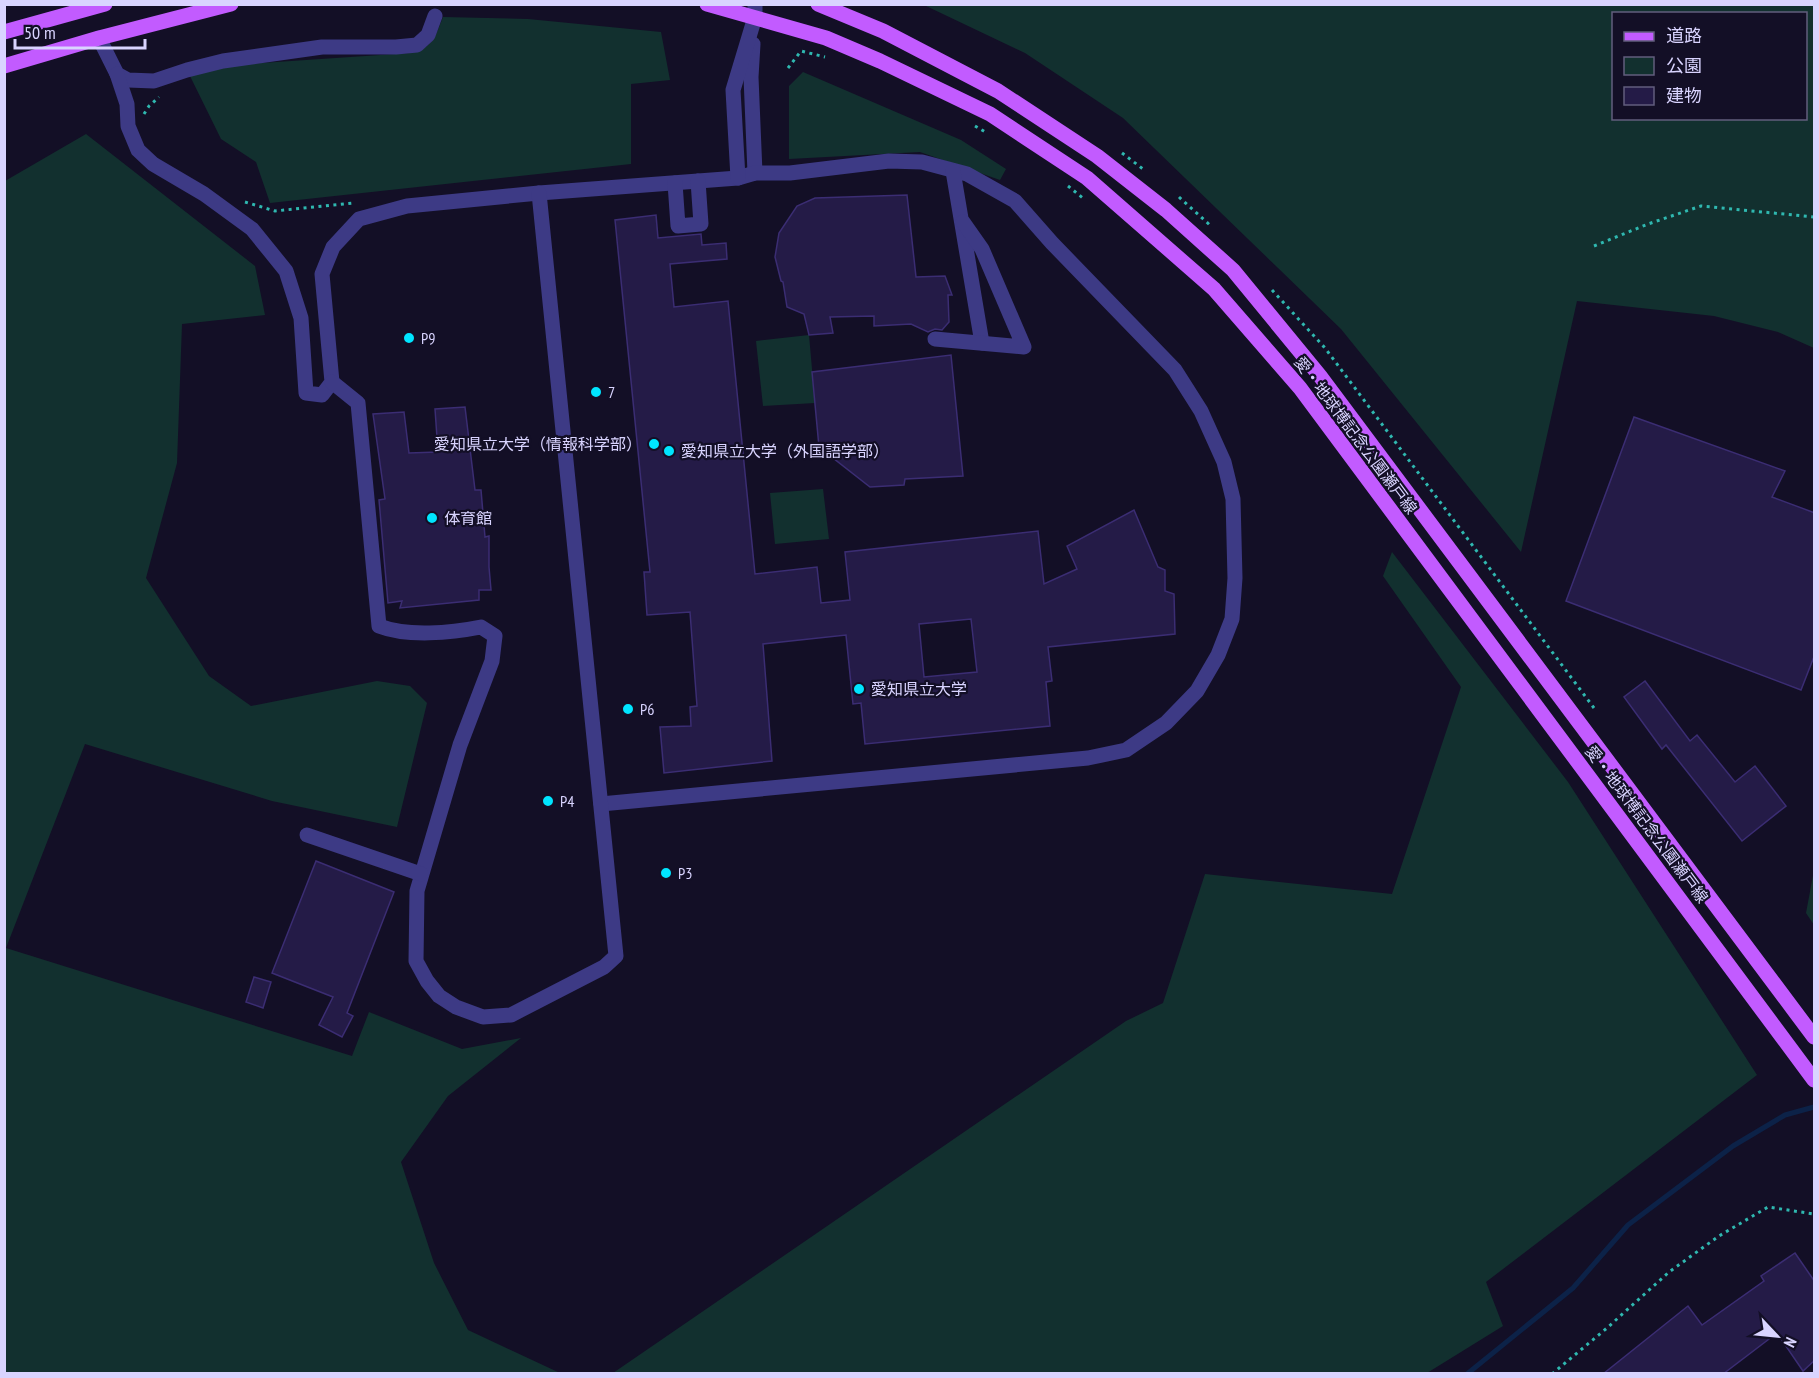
<svg xmlns="http://www.w3.org/2000/svg" width="1819" height="1378" font-family="'PT Sans Narrow','Noto Sans JP',sans-serif">
<style>
.green{fill:#12302f;fill-rule:evenodd}
.lines{fill:none;stroke-linecap:round;stroke-linejoin:round}
.stream{stroke:#0c2248;stroke-width:5}
.building{fill:#241b47;stroke:#3b2d73;stroke-width:1.5;fill-rule:evenodd}
.path{stroke:#2fb8b0;stroke-width:3;stroke-dasharray:3 4.5;stroke-linecap:butt}
.minor{stroke:#3d3a85;stroke-width:15}
.major{stroke:#c25bff;stroke-width:15}
.poi-dot{fill:#00e5ff;stroke:#130f26;stroke-width:2}
.labels{text-anchor:middle;dominant-baseline:central;stroke-width:4.5;stroke-linejoin:round;paint-order:stroke}
.poi-label{font-size:16px;fill:#d9d4ff;stroke:#130f26;text-anchor:start}
.street-label{font-size:16px;fill:#d9d4ff;stroke:#130f26}
</style>
<rect width="100%" height="100%" fill="#130f26"/>
<g class="green">
<path d="M924,5h890v343l-36,-16 -64,-16 -137,-15 -56,251 -180,-223 -218,-211 -98,-65zM1614,14h192v104h-192z"/>
<path d="M443,17l85,2 133,13 9,48 -39,4v80l-361,39 -14,-41 -35,-23 -31,-63 41,-11 179,-12c23,-5 25,-16 33,-36z"/>
<polygon points="803,72 961,140 1006,169 1000,180 920,152 789,159 789,86"/>
<polygon points="86,134 255,266 265,315 182,324 177,463 146,578 209,676 251,706 377,681 410,686 427,703 397,827 272,801 85,744 6,948 352,1056 369,1012 462,1049 521,1038 448,1096 401,1162 434,1263 468,1330 560,1373 5,1373 5,181"/>
<polygon points="809,335 815,403 763,406 756,341"/>
<polygon points="823,489 829,539 775,544 770,493"/>
<polygon points="1392,552 1568,782 1757,1075 1486,1282 1503,1326 1427,1373 613,1373 1126,1021 1163,1003 1205,874 1392,894 1461,687 1383,576"/>
<polygon points="1814,870 1814,925 1806,913"/>
</g>
<g class="lines">
<polyline class="stream" points="1467,1374 1573,1288 1628,1225 1733,1146 1785,1115 1814,1107"/>
</g>
<g class="building">
<polygon points="907,195 916,277 945,276 952,295 948,295 949,322 942,330 935,329 928,332 911,324 874,326 874,316 830,317 833,333 809,335 804,314 787,307 783,282 781,281 775,257 779,233 797,206 815,198"/>
<path d="M656,215l2,23 43,-4 1,11 24,-2 1,16 -57,5 4,43 54,-6 27,273 62,-7 4,36 29,-3 -5,-48 193,-21 6,53 33,-15 -10,-23 67,-36 24,57 7,3v21l9,3 1,40 -127,13 4,34 -6,1 4,44 -185,18 -4,-41 -8,1 -7,-69 -83,9 9,117 -108,12 -4,-46 31,-1 -1,-19 7,-1 -7,-94 -43,3 -3,-43h6l-35,-352zM971,619l6,53 -53,5 -5,-53z"/>
<polygon points="951,355 963,476 905,479 904,485 870,487 819,447 812,372"/>
<polygon points="465,407 475,490 481,490 485,537 489,536 489,567 491,590 479,590 479,600 400,608 402,601 388,603 379,500 385,499 373,414 404,412 409,453 438,452 435,409"/>
<polygon points="1634,417 1785,471 1772,497 1815,513 1815,654 1801,690 1566,601"/>
<polygon points="1645,681 1690,741 1697,735 1735,782 1755,766 1786,806 1742,841 1666,745 1662,749 1624,697"/>
<polygon points="316,861 394,892 347,1013 353,1016 342,1037 319,1025 333,997 272,973"/>
<polygon points="254,977 271,982 263,1008 246,1002"/>
<polygon points="1795,1253 1815,1282 1815,1360 1803,1371 1777,1333 1723,1374 1603,1374 1688,1306 1702,1325 1764,1281 1761,1276"/>
</g>
<g class="lines">
<g class="path">
<polyline points="788,68 801,51 825,57"/>
<polyline points="144,114 149,106 159,97"/>
<polyline points="975,126 987,133"/>
<polyline points="1122,153 1143,169"/>
<polyline points="1068,186 1084,199"/>
<polyline points="1179,197 1212,227"/>
<polyline points="245,202 275,211 354,203"/>
<polyline points="1594,246 1648,224 1701,206 1814,217"/>
<polyline points="1272,290 1325,348 1594,708"/>
<polyline points="1552,1374 1607,1328 1669,1272 1719,1236 1768,1207 1814,1214"/>
</g>
<g class="minor">
<polyline points="99,38 117,74 128,80 154,81 187,70 223,61 322,47 396,47 417,45 428,35 435,16"/>
<polyline points="753,44 751,77 755,173"/>
<polyline points="117,74 127,104 128,126 138,150 153,164 204,194 252,229 286,271 301,318 306,393 322,395 332,382 322,274 333,247 359,219 407,206 539,193 738,178 755,173 790,173 889,161 922,162 967,174 1015,201 1052,243 1175,370 1201,411 1224,462 1233,499 1235,578 1232,619 1218,655 1197,691 1166,723 1126,750 1088,758 601,804"/>
<polyline points="953,171 982,343"/>
<polyline points="738,178 733,90 755,17 755,4"/>
<polyline points="675,183 678,226 701,224 698,181"/>
<polyline points="935,339 1024,347 982,249 963,222"/>
<path d="M332,382l26,21 21,223c28,11 72,7 102,1l14,9 -3,25 -32,84 -43,146 -1,70 11,20 12,15 17,11 27,10 28,-2 93,-48 12,-11 -77,-763"/>
<polyline points="307,835 421,874"/>
</g>
<g class="major">
<polyline points="707,4 826,38 880,61 990,114 1087,178 1214,289 1300,388 1814,1080"/>
<polyline points="818,4 883,31 998,91 1097,156 1166,210 1233,270 1320,376 1814,1037"/>
<polyline points="4,32 105,4"/>
<polyline points="4,66 99,38 231,4"/>
</g>
</g>
<g class="poi-dot">
<circle cx="409" cy="338" r="6"/>
<circle cx="596" cy="392" r="6"/>
<circle cx="654" cy="444" r="6"/>
<circle cx="669" cy="451" r="6"/>
<circle cx="432" cy="518" r="6"/>
<circle cx="859" cy="689" r="6"/>
<circle cx="628" cy="709" r="6"/>
<circle cx="548" cy="801" r="6"/>
<circle cx="666" cy="873" r="6"/>
</g>
<g class="labels">
<g class="poi-label">
<text x="421" y="338">P9</text>
<text x="608" y="392">7</text>
<text x="642" y="444" text-anchor="end">愛知県立大学（情報科学部）</text>
<text x="681" y="451">愛知県立大学（外国語学部）</text>
<text x="444" y="518">体育館</text>
<text x="871" y="689">愛知県立大学</text>
<text x="640" y="709">P6</text>
<text x="560" y="801">P4</text>
<text x="678" y="873">P3</text>
</g>
<g class="street-label">
<text transform="translate(1356 435) rotate(53)">愛・地球博記念公園瀬戸線</text>
<text transform="translate(1647 824) rotate(53)">愛・地球博記念公園瀬戸線</text>
</g>
</g>
<rect width="1819" height="1378" fill="none" stroke="#d9d4ff" stroke-width="12"/>
<rect x="1612" y="12" width="195" height="108" fill="#130f26" stroke="#625e7d" stroke-width="1.5"/>
<rect x="1624" y="32" width="30" height="9" fill="#c25bff" stroke="#625e7d" stroke-width="1.5"/>
<text x="1666" y="42" font-size="18" fill="#d9d4ff">道路</text>
<rect x="1624" y="57" width="30" height="18" fill="#12302f" stroke="#625e7d" stroke-width="1.5"/>
<text x="1666" y="72" font-size="18" fill="#d9d4ff">公園</text>
<rect x="1624" y="87" width="30" height="18" fill="#241b47" stroke="#625e7d" stroke-width="1.5"/>
<text x="1666" y="102" font-size="18" fill="#d9d4ff">建物</text>
<g transform="translate(1777 1336) rotate(116)" stroke="#130f26" stroke-width="4.5" paint-order="stroke">
<path d="M0-4.5L10 22L0 15L-10 22Z" fill="#d9d4ff"/>
<text y="-9" font-size="16" font-weight="bold" text-anchor="middle" fill="#d9d4ff">N</text>
</g>
<path d="M15 39v9h130v-9" fill="none" stroke="#d9d4ff" stroke-width="3"/>
<text x="24" y="39" font-size="18" fill="#d9d4ff" stroke="#130f26" stroke-width="4.5" paint-order="stroke">50 m</text>
</svg>
